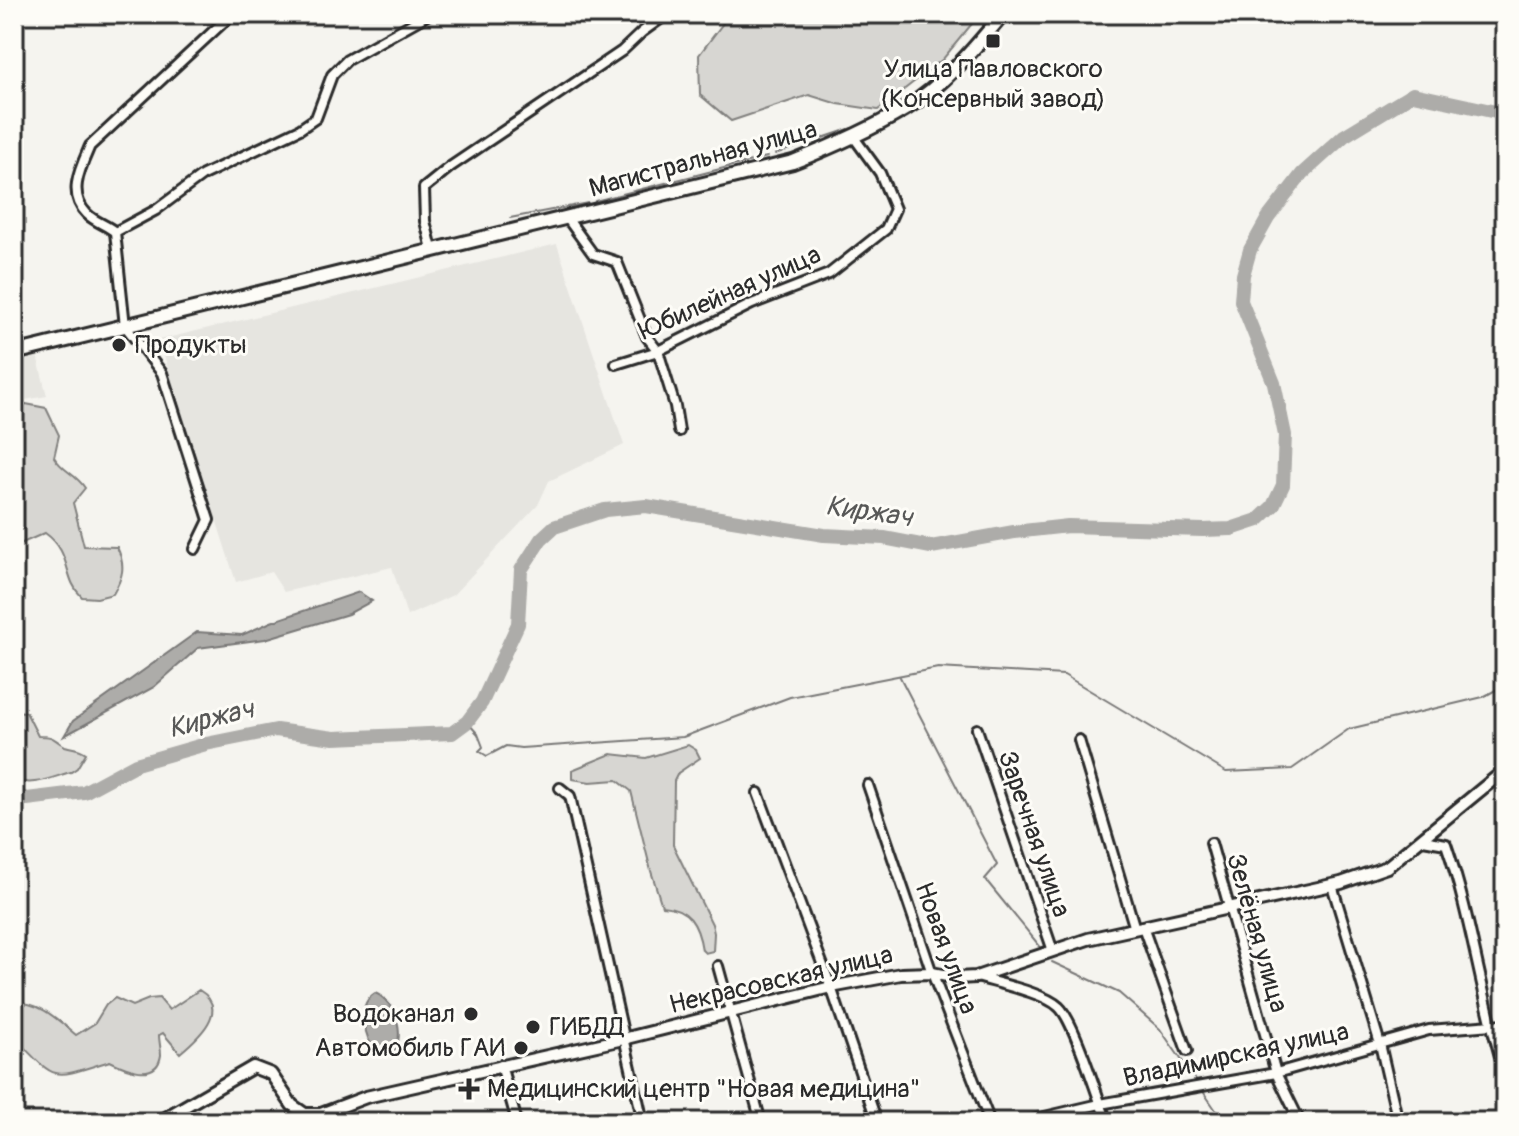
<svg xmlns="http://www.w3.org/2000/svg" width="1519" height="1136" font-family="Pangolin,sans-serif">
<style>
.built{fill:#e6e5e0}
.green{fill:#d7d6d2;stroke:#81807e;stroke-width:2}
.water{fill:#adaca9;stroke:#797877;stroke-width:2}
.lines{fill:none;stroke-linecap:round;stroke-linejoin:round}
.stream{stroke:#797877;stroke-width:2}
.river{stroke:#adaca9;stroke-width:14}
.minor-casing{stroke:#2b2b2b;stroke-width:14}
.tertiary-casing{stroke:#2b2b2b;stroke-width:16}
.secondary-casing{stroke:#2b2b2b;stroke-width:18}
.minor{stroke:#fdfcf7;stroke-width:8}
.tertiary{stroke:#fdfcf7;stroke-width:10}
.secondary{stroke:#fdfcf7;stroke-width:12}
.poi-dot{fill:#2b2b2b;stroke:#fdfcf7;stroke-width:3}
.labels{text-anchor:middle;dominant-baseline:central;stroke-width:6;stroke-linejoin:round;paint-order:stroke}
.poi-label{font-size:26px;fill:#2b2b2b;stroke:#fdfcf7;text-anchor:start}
.street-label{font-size:26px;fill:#2b2b2b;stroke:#fdfcf7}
.water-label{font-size:28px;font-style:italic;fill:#585857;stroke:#fdfcf7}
</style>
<rect width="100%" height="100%" fill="#f5f4ef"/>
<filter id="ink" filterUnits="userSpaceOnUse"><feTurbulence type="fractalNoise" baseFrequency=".0125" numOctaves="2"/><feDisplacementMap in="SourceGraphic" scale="16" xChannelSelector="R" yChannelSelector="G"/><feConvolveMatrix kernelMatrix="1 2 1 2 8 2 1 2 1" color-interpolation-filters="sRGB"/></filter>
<g filter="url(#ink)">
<g class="built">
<polygon points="557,244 624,445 549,481 538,505 453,595 407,616 392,567 284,592 271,572 236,582 159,340"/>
<polygon points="37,355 47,396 14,402 14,360"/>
</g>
<g class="green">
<polygon points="730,14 980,14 943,59 878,110 838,104 809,95 731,121 700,95 699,55"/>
<path d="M26,404l20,4 13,27 -5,22c9,15 21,16 31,31l-12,15 11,43 33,1c9,19 6,30 -4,47l-16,4 -15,-1c-20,-19 -9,-44 -37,-64l-23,10 -8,10v-144z"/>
<path d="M14,711l12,1 12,24c18,0 14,3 27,10 9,3 13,1 21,7l-9,15 -6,4c-16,4 -44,18 -57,5z"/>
<path d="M688,745l8,5 4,8 -22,15 -4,8 -1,64 39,79 2,9 -1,18 -8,2 -3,-3c-4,-26 -13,-42 -40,-44l-11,-35 -20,-80 -14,-11 -27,2 -18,-3v-9l39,-16 35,4z"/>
<path d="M199,990c32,19 -1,48 -19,63l-17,-20 -4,2c0,6 2,14 2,20 -4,28 -37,13 -51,6 -61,19 -52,21 -96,-24v-35c26,0 43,17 62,33l19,-12 11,-18 9,-7 17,8 17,-7 10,-1 10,12z"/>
</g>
<g class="water">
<polygon points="359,592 372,601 348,614 265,639 198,648 154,687 64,736 73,721 197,632 242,635 271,622"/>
<path d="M375,993c22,9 32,45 16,63l-14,-1c-11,-16 -23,-49 -2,-62z"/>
</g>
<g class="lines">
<g class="stream">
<polyline points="775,154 852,128"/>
<polyline points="595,201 767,157"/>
<polyline points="510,218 588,203"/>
<polyline points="900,677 997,865 985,879 1042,949"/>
<polyline points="467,722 478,734 483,747 479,751 487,756 506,746 521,748 683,737 790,697 938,668 1064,675 1226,772 1292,769 1349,729 1483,697 1505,685"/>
<polyline points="1052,962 1119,993 1160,1029 1199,1085"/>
<polyline points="1202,1090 1224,1122"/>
</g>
<polyline class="river" points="14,795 27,799 84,792 136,764 206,744 276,730 334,738 452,733 467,722 482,702 518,624 521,570 541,539 554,527 605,510 646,506 824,535 884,538 931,547 1014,532 1068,526 1203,530 1231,529 1258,520 1273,506 1283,485 1285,435 1274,383 1241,301 1243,275 1250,250 1268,218 1302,174 1344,136 1413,94 1505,114"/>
<g class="minor-casing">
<g id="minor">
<polyline points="567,218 593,254 617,262 647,337 658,351 675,406 679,431"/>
<polyline points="115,232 156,210 203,175 300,129 316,118 332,75 347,60 429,14"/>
<polyline points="432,249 425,221 424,188 450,167 622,51 642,32 667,14"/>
<polyline points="616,364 658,351 752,304 829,274 886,229 895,209 880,173 853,136"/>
<path d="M195,549l14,-29 -47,-147 -37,-47 -10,-94c-8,-7 -20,-10 -28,-18 -20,-20 -7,-45 3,-68l142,-132"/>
<polyline points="977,729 1053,951"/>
<polyline points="1079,740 1135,929"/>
<polyline points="868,785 932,973 990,1122"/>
<polyline points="560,788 570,796 643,1122"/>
<polyline points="758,793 831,987 877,1122"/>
<path d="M1423,840l23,4c26,75 35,154 59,229"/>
<polyline points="1211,843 1276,1073 1300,1122"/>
<polyline points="1332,885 1380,1044 1398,1122"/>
<polyline points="1143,927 1187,1051"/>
<polyline points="718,966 761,1122"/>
<path d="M977,977c20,6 68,16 82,30 15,13 39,92 48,115"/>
<polyline points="501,1065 517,1122"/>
<polyline points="173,1115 177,1122"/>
<polyline points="1023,1122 1100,1104 1276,1073 1429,1030 1505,1024"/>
</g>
</g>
<g class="tertiary-casing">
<polyline id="tertiary" points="158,1122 253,1067 271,1074 292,1105 305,1114 321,1114 366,1097 623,1039 831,987 901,974 932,973 957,978 976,977 1088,939 1341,883 1387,867 1505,770"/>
</g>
<g class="secondary-casing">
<path id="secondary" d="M14,353l779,-191c38,-15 77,-32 112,-53 38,-23 70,-61 98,-95"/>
</g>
<use href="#minor" class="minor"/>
<use href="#tertiary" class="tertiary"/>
<use href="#secondary" class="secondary"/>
</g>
</g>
<g class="poi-dot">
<rect x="985" y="33" width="16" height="16" rx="4"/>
<circle cx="119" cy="345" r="8"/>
<circle cx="471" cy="1014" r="8"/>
<circle cx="533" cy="1027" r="8"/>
<circle cx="521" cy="1048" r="8"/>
<path d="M465 1077h8v8h8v8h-8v8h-8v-8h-8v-8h8z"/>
</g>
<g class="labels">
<g class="poi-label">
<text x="993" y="69" text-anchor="middle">Улица Павловского<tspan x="993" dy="30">(Консервный завод)</tspan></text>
<text x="135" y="345">Продукты</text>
<text x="455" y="1014" text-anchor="end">Водоканал</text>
<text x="549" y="1027">ГИБДД</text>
<text x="505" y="1048" text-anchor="end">Автомобиль ГАИ</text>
<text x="487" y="1089">Медицинский центр "Новая медицина"</text>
</g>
<g class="street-label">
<text transform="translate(703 159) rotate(-15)">Магистральная улица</text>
<text transform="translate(730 293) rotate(-24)">Юбилейная улица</text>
<text transform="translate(1034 834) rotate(71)">Заречная улица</text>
<text transform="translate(1257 933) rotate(74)">Зелёная улица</text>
<text transform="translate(946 948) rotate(70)">Новая улица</text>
<text transform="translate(781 980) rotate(-13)">Некрасовская улица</text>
<text transform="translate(1236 1055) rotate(-12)">Владимирская улица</text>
</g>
<g class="water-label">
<text transform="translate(869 512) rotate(8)">Киржач</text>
<text transform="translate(211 719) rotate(-14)">Киржач</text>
</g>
</g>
<rect width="1519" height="1136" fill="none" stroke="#fdfcf7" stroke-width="48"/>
<rect x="24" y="24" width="1471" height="1088" fill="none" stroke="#2b2b2b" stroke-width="3" filter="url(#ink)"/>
</svg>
